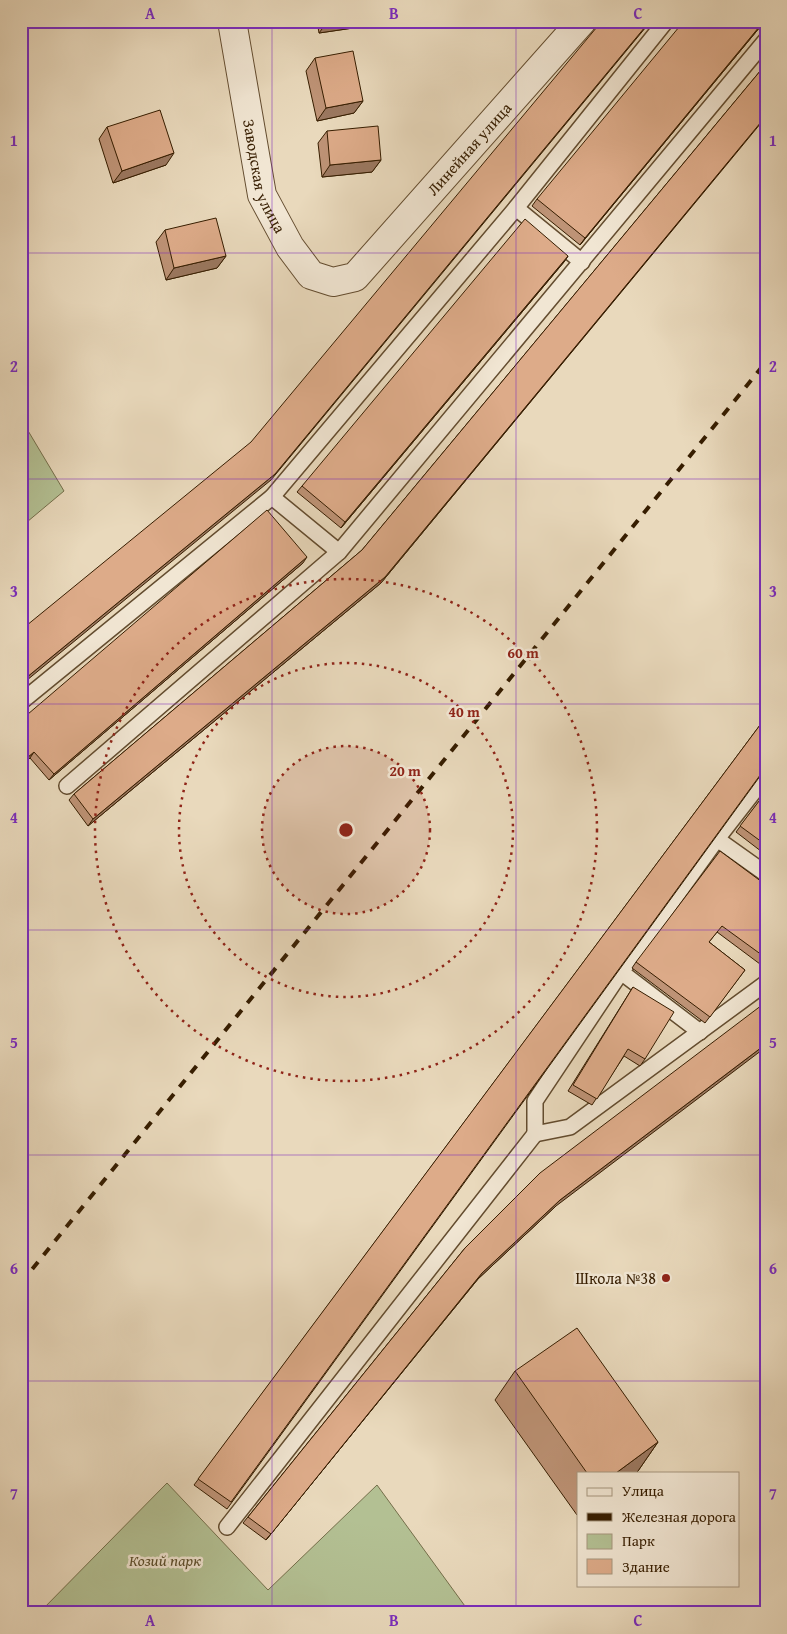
<svg xmlns="http://www.w3.org/2000/svg" width="787" height="1634" font-family="'Gentium Book Plus',serif">
<style>
.green{fill:#b3c093;stroke:#746e4a}
.lines{fill:none;stroke-linecap:round;stroke-linejoin:round}
.lane-casing{stroke:#634c2f;stroke-width:18}
.street-casing{stroke:#634c2f;stroke-width:30}
.lane{stroke:#f1e6d3;stroke-width:15}
.street{stroke:#f1e6d3;stroke-width:28}
.rail{stroke:#361d00;stroke-width:4;stroke-dasharray:9 9;stroke-linecap:butt}
.wall{fill:#be9376;stroke:#361d00}
.shaded-wall{fill:#9b7860;stroke:#361d00}
.building{fill:#ddab89;stroke:#361d00}
.grid{fill:none;stroke:#7b2cbf;stroke-width:1;stroke-opacity:0.55}
.ring{fill:none;stroke:#8f2418;stroke-width:2.5;stroke-dasharray:2.5 5}
.poi-dot{fill:#8f2418;stroke:#f1e6d3;stroke-width:2}
.labels{text-anchor:middle;dominant-baseline:central;stroke-width:5;stroke-linejoin:round;paint-order:stroke}
.street-label{font-size:16px;fill:#361d00;stroke:#f1e6d3}
.poi-label{font-size:16px;fill:#361d00;stroke:#f1e6d3;text-anchor:end}
.park-label{font-size:16px;font-style:italic;fill:#5c4e2c;stroke:#f1e6d3}
.centre{fill:#8f2418;stroke:#f1e6d3;stroke-width:2.5}
.ring-label{font-size:15px;text-anchor:middle;font-weight:bold;fill:#8f2418;stroke:#f1e6d3;stroke-width:5;stroke-linejoin:round;paint-order:stroke}
.neatline{fill:none;stroke:#7b2cbf;stroke-width:2}
.grid-label{font-size:16px;text-anchor:middle;font-weight:bold;fill:#7b2cbf}
</style>
<rect width="100%" height="100%" fill="#e9d9bc"/>
<filter id="stains"><feTurbulence type="fractalNoise" baseFrequency=".004" numOctaves="4"/><feColorMatrix values="0 0 0 0 .2 0 0 0 0 .09 0 0 0 0 .02 0 0 0 .5 -.17"/></filter>
<radialGradient id="worn" r=".72"><stop offset=".6" stop-color="#630" stop-opacity="0"/><stop offset="1" stop-color="#630" stop-opacity=".3"/></radialGradient>
<g class="green">
<polygon points="21,419 64,491 21,527"/>
<polygon points="167,1483 268,1590 377,1485 470,1613 39,1613"/>
</g>
<g class="lines">
<g class="lane-casing">
<g id="lane">
<polyline points="516,208 582,262"/>
<polyline points="272,497 339,552"/>
<polyline points="21,702 272,497 516,208 666,21"/>
<polyline points="766,776 717,839 621,972 535,1101 535,1134 570,1127 766,983"/>
<polyline points="67,786 339,552 766,40"/>
<polyline points="717,839 766,874"/>
<polyline points="621,972 700,1032"/>
<polyline points="227,1527 535,1134"/>
</g>
</g>
<g class="street-casing">
<g id="street">
<path id="s1" d="M232,21l30,174 28,52 21,28 22,7 22,-5 227,-256"/>
</g>
</g>
<use href="#lane" class="lane"/>
<use href="#street" class="street"/>
<polyline class="rail" points="21,1283 766,362"/>
</g>
<g class="wall">
<polygon points="317,21 364,21 360,27 319,33"/>
<polygon points="390,21 410,21 391,27"/>
<polygon points="765,21 580,245 532,206 537,199 719,23"/>
<polygon points="315,58 363,101 354,113 317,121 306,71"/>
<polygon points="766,64 766,117 381,583 88,826 69,800 74,794 362,550"/>
<polygon points="107,127 166,165 113,183 99,139"/>
<polygon points="327,131 381,160 372,172 322,177 318,143"/>
<polygon points="165,230 226,256 217,268 166,280 156,242"/>
<polygon points="568,256 564,262 341,528 297,492 302,486"/>
<polygon points="303,563 49,780 30,758 21,765 21,720"/>
<polygon points="766,717 766,768 227,1509 194,1485"/>
<polygon points="766,792 766,855 736,832"/>
<polygon points="766,885 766,965 764,967 717,932 709,942 745,970 705,1023 632,968 636,962"/>
<polygon points="633,987 645,1059 640,1066 624,1056 592,1105 568,1091"/>
<polygon points="556,1206 478,1279 266,1540 243,1523 465,1248"/>
<polygon points="515,1371 658,1442 638,1471 636,1473 578,1473 578,1514 577,1515 495,1400"/>
</g>
<g class="shaded-wall">
<polygon points="328,21 364,21 360,27 319,33"/>
<polygon points="395,21 410,21 391,27"/>
<polygon points="650,21 651,21 271,480 21,685 21,682 275,474"/>
<polygon points="764,21 765,21 580,245 585,238"/>
<polygon points="363,101 354,113 317,121 326,108"/>
<polygon points="766,116 381,583 88,826 93,819 385,577"/>
<polygon points="174,153 166,165 113,183 122,171"/>
<polygon points="381,160 372,172 322,177 330,165"/>
<polygon points="226,256 217,268 166,280 174,268"/>
<polygon points="568,256 564,262 341,528 345,522"/>
<polygon points="307,557 303,563 49,780 54,774"/>
<polygon points="34,752 30,758 21,765 21,763"/>
<polygon points="766,1044 766,1047 556,1206 478,1279 266,1540 482,1273 560,1200"/>
<polygon points="658,1442 638,1471 636,1473 616,1473"/>
</g>
<g class="building">
<polygon points="602,21 650,21 275,474 21,682 21,630 251,442"/>
<polygon points="684,21 717,21 719,23 721,21 764,21 585,238 537,199"/>
<polygon points="353,51 363,101 326,108 315,58"/>
<polygon points="766,64 766,116 385,577 93,819 74,794 362,550"/>
<polygon points="160,110 174,153 122,171 107,127"/>
<polygon points="378,126 381,160 330,165 327,131"/>
<polygon points="216,218 226,256 174,268 165,230"/>
<polygon points="525,219 568,256 345,522 302,486"/>
<polygon points="267,510 307,557 54,774 34,752 21,763 21,720"/>
<polygon points="766,717 766,767 231,1502 198,1479"/>
<polygon points="766,792 766,845 740,826"/>
<polygon points="720,851 766,885 766,958 722,926 709,942 745,970 710,1017 636,962"/>
<polygon points="633,987 674,1012 645,1059 628,1049 597,1099 573,1085"/>
<polygon points="766,1002 766,1044 560,1200 482,1273 271,1534 248,1517 465,1248 540,1173"/>
<polygon points="577,1328 658,1442 616,1473 587,1473 515,1371"/>
</g>
<path class="grid" d="M272,21v1592M516,21v1592M21,253h745M21,479h745M21,704h745M21,930h745M21,1155h745M21,1381h745"/>
<circle cx="346" cy="830" r="84" fill="#8f2418" fill-opacity=".12"/>
<g class="ring">
<circle cx="346" cy="830" r="84"/>
<circle cx="346" cy="830" r="167"/>
<circle cx="346" cy="830" r="251"/>
</g>
<circle class="poi-dot" cx="666" cy="1278" r="5"/>
<g class="labels">
<g class="street-label">
<text stroke="none"><textPath href="#s1" startOffset="488">Линейная улица</textPath></text>
<text stroke="none"><textPath href="#s1" startOffset="159">Заводская улица</textPath></text>
</g>
<g class="poi-label">
<text x="656" y="1278">Школа №38</text>
</g>
<g class="park-label">
<text x="165" y="1560">Козий парк</text>
</g>
</g>
<circle cx="346" cy="830" r="8" class="centre"/>
<g class="ring-label">
<text x="523" y="658">60 m</text>
<text x="464" y="717">40 m</text>
<text x="405" y="776">20 m</text>
</g>
<rect width="787" height="1634" fill="none" stroke="#e9d9bc" stroke-width="55"/>
<rect x="577" y="1472" width="162" height="115" fill="#f1e6d3" stroke="#a6967f"/>
<rect x="587" y="1488" width="25" height="8" fill="#f1e6d3" stroke="#a6967f"/>
<text x="622" y="1496" font-size="15" fill="#361d00">Улица</text>
<rect x="587" y="1513" width="25" height="8" fill="#361d00" stroke="#a6967f"/>
<text x="622" y="1522" font-size="15" fill="#361d00">Железная дорога</text>
<rect x="587" y="1534" width="25" height="15" fill="#b3c093" stroke="#a6967f"/>
<text x="622" y="1546" font-size="15" fill="#361d00">Парк</text>
<rect x="587" y="1559" width="25" height="15" fill="#ddab89" stroke="#a6967f"/>
<text x="622" y="1572" font-size="15" fill="#361d00">Здание</text>
<rect x="28" y="28" width="732" height="1578" class="neatline"/>
<g class="grid-label">
<text x="150" y="19">A</text>
<text x="394" y="19">B</text>
<text x="638" y="19">C</text>
<text x="14" y="146">1</text>
<text x="773" y="146">1</text>
<text x="14" y="372">2</text>
<text x="773" y="372">2</text>
<text x="14" y="597">3</text>
<text x="773" y="597">3</text>
<text x="14" y="823">4</text>
<text x="773" y="823">4</text>
<text x="14" y="1048">5</text>
<text x="773" y="1048">5</text>
<text x="14" y="1274">6</text>
<text x="773" y="1274">6</text>
<text x="14" y="1499">7</text>
<text x="773" y="1499">7</text>
<text x="150" y="1626">A</text>
<text x="394" y="1626">B</text>
<text x="638" y="1626">C</text>
</g>
<rect width="100%" height="100%" filter="url(#stains)"/>
<rect width="100%" height="100%" fill="url(#worn)"/>
</svg>
